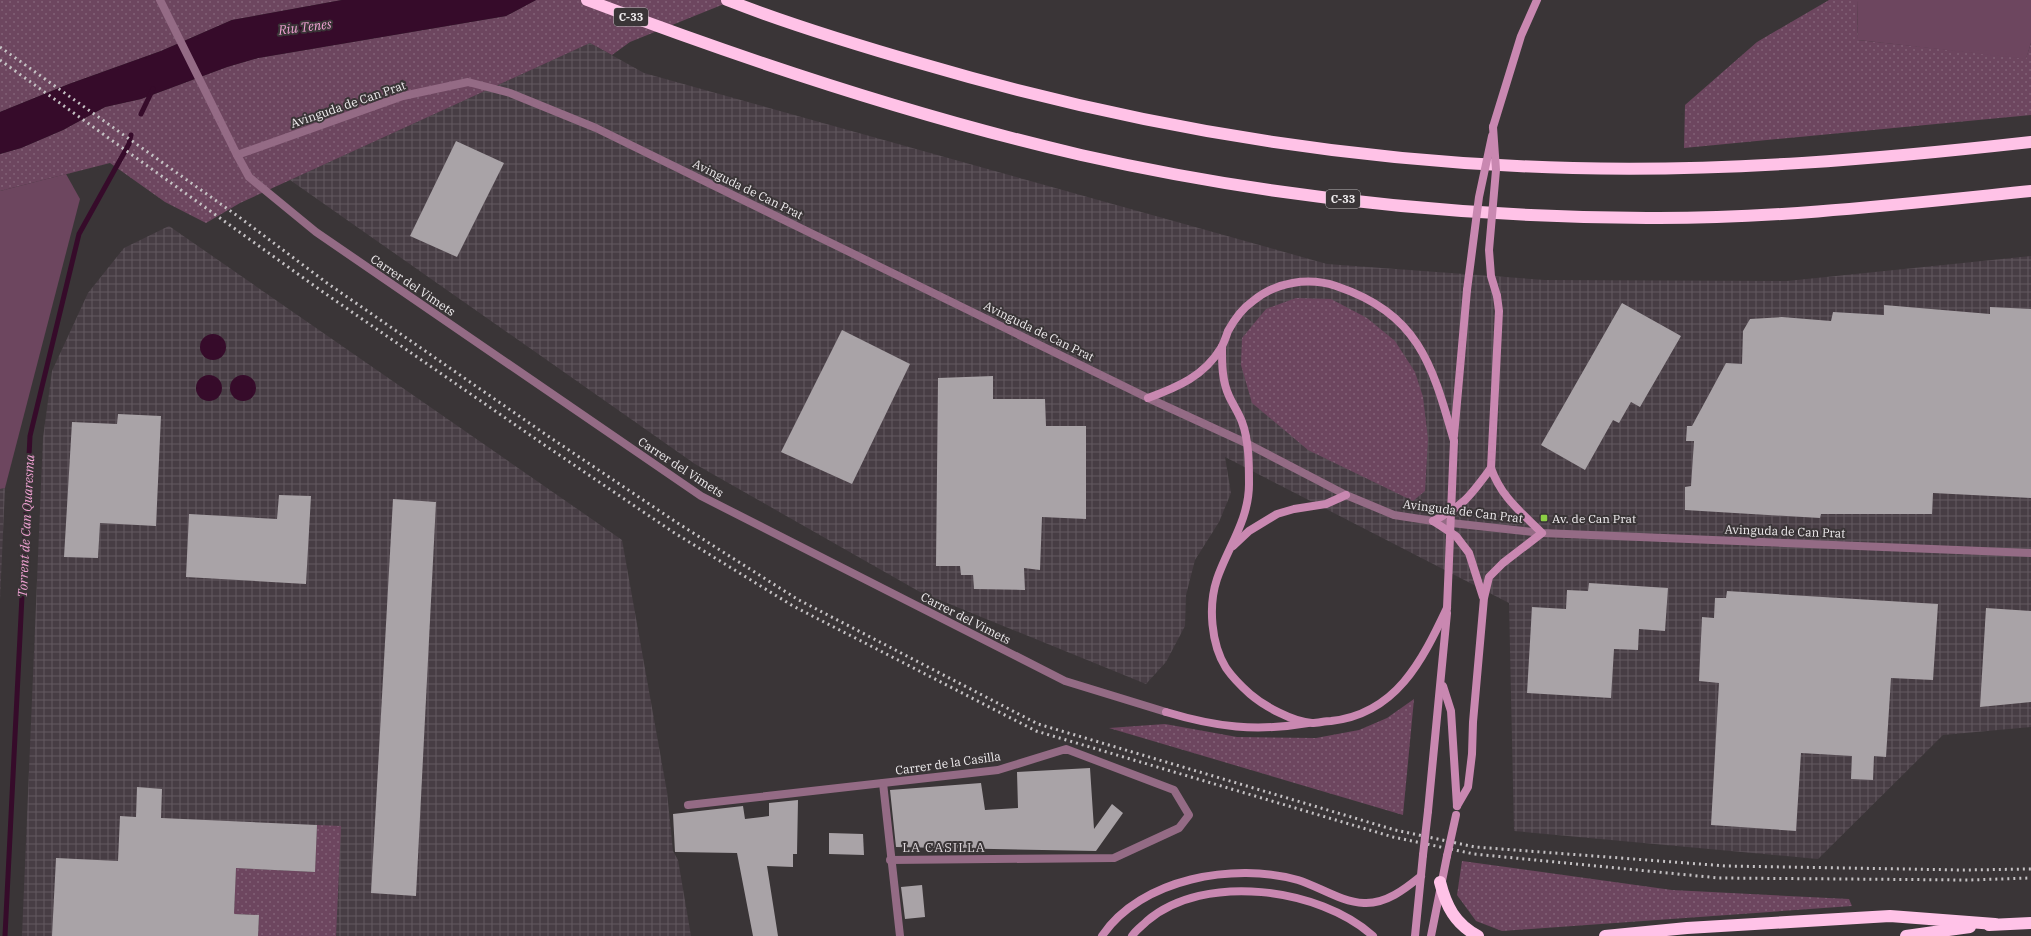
<svg xmlns="http://www.w3.org/2000/svg" width="2031" height="936" font-family="'IBM Plex Serif',serif">
<style>
.industrial{fill:url(#industrial-grid)}
.grass{fill:url(#grass-dots)}
.garden{fill:#6d465f}
.water{fill:#360b2a}
.lines{fill:none;stroke-linecap:round;stroke-linejoin:round}
.stream{stroke:#360b2a;stroke-width:5}
.building{fill:#a9a3a7}
.street{stroke:#946b85;stroke-width:8}
.secondary{stroke:#c988b1;stroke-width:8}
.highway{stroke:#ffc2e7;stroke-width:12}
.rail{stroke:#c5c2c4;stroke-width:3;stroke-dasharray:2 4;stroke-linecap:butt}
.secondary-bridge{stroke:#c988b1;stroke-width:8}
.poi-dot{fill:#8cce45;stroke:#3a3537;stroke-width:1.5}
.labels{text-anchor:middle;dominant-baseline:central;stroke-width:4;stroke-linejoin:round;paint-order:stroke}
.shield{fill:#3a3537;stroke:#b9b6b8;stroke-width:1}
.shield-label{font-size:11px;font-weight:bold;fill:#f0edef}
.street-label{font-size:12px;fill:#f0edef;stroke:#3a3537}
.poi-label{font-size:12px;fill:#f0edef;stroke:#3a3537;text-anchor:start}
.water-label{font-size:13px;font-style:italic;fill:#efa1d2;stroke:#3a3537}
.neighbourhood-label{font-size:13px;letter-spacing:1px;fill:#dfd8dc;stroke:#3a3537}
</style>
<defs>
<pattern id="industrial-grid" width="8" height="8" patternUnits="userSpaceOnUse"><rect width="8" height="8" fill="#473d44"/><path d="M0 4h8M4 0v8" fill="none" stroke="#62595f"/></pattern>
<pattern id="grass-dots" width="8" height="8" patternUnits="userSpaceOnUse"><rect width="8" height="8" fill="#6d465f"/><path d="M2 2h.1M6 6h.1" fill="none" stroke="#826176" stroke-width="1.8" stroke-linecap="round"/></pattern>
</defs>
<rect width="100%" height="100%" fill="#3a3537"/>
<g class="industrial">
<polygon points="590,43 644,73 1327,264 1545,280 1787,281 2031,256 2031,727 1943,735 1818,859 1514,831 1509,603 1225,457 1231,493 1219,522 1195,560 1186,595 1185,626 1166,662 1146,684 920,592 695,464 290,180"/>
<polygon points="169,226 622,540 667,792 673,851 678,860 691,936 22,936 43,438 52,371 88,293 124,248"/>
<polygon points="5,488 0,600 0,489"/>
</g>
<g class="grass">
<polygon points="0,0 342,0 232,20 161,51 69,84 0,112"/>
<polygon points="536,0 734,0 630,42 612,55 590,43 240,203 206,223 165,202 110,163 0,191 0,154 21,148 63,130 105,107 141,99 227,67 258,58 506,16"/>
<polygon points="1829,0 1857,0 1858,40 2026,58 2031,43 2031,115 1684,148 1685,105 1757,42"/>
<polygon points="1296,298 1331,299 1367,318 1395,341 1415,372 1423,397 1428,439 1425,491 1413,501 1308,450 1252,403 1241,365 1242,338 1266,309"/>
<polygon points="1414,699 1403,815 1109,728 1165,724 1237,737 1316,738 1359,730 1387,718"/>
<polygon points="317,825 341,826 336,936 258,936 259,915 234,914 236,868 315,872"/>
<polygon points="1462,861 1672,890 1849,899 1852,906 1502,931 1476,921 1457,895"/>
</g>
<g class="garden">
<polygon points="1857,0 2031,0 2031,43 2026,59 1858,40"/>
<polygon points="66,174 80,199 5,488 0,489 0,191"/>
</g>
<g class="water">
<polygon points="342,0 536,0 506,16 258,58 227,67 141,99 105,107 63,130 21,148 0,154 0,112 69,84 161,51 232,20"/>
<circle cx="213" cy="347" r="13"/>
<circle cx="243" cy="388" r="13"/>
<circle cx="209" cy="388" r="13"/>
</g>
<g class="lines">
<g class="stream">
<polyline points="141,114 153,89"/>
<polyline points="5,936 30,436 79,234 129,144 131,135"/>
</g>
</g>
<g class="building">
<polygon points="456,141 504,163 457,257 410,236"/>
<polygon points="1622,303 1681,336 1640,407 1631,402 1619,423 1613,420 1585,470 1541,445"/>
<polygon points="1884,305 1990,314 1990,307 2031,309 2031,498 1933,493 1932,514 1821,514 1820,518 1685,510 1685,487 1691,486 1694,441 1686,441 1687,426 1692,426 1726,363 1742,364 1743,331 1750,319 1782,317 1831,321 1833,312 1884,315"/>
<polygon points="842,330 910,364 852,484 781,452"/>
<polygon points="993,376 993,399 1045,399 1046,426 1086,426 1086,519 1042,517 1040,570 1024,568 1025,590 974,589 973,575 961,575 960,566 936,566 938,378"/>
<polygon points="118,414 161,416 156,526 100,523 98,558 64,557 72,422 117,424"/>
<polygon points="279,495 311,496 306,584 186,577 189,514 277,519"/>
<polygon points="393,499 436,502 416,896 371,893"/>
<polygon points="1589,583 1668,588 1665,631 1639,629 1638,650 1614,649 1611,698 1527,693 1532,607 1566,609 1567,590 1588,591"/>
<polygon points="1727,591 1938,604 1933,680 1891,678 1886,757 1874,756 1873,780 1851,779 1852,756 1801,753 1796,831 1711,825 1719,683 1699,681 1702,617 1714,618 1715,598 1726,598"/>
<polygon points="1986,608 2031,611 2031,702 1980,707"/>
<polygon points="1090,768 1094,829 1112,804 1123,813 1096,851 896,847 890,790 981,783 985,810 1018,808 1017,772"/>
<polygon points="137,787 162,789 161,818 317,825 315,872 236,868 234,914 259,915 258,936 52,936 56,858 118,861 120,816 136,817"/>
<polygon points="798,800 797,854 793,854 793,867 767,866 778,936 753,936 737,853 675,852 673,814 743,806 745,819 769,816 769,803"/>
<polygon points="829,833 863,834 864,855 829,854"/>
<polygon points="922,885 925,917 905,919 901,887"/>
</g>
<g class="lines">
<g class="street">
<polyline points="160,0 237,155 403,96 468,82 510,93 596,128 1148,398 1246,443 1346,495 1394,515 1433,521 1542,533 2031,553"/>
<polyline points="237,155 249,177 316,232 701,496 1065,681 1166,712"/>
<polyline points="883,783 900,936"/>
<polyline points="688,805 998,770 1066,749 1174,790 1189,815 1179,828 1114,858 890,860"/>
</g>
<g class="secondary">
<polyline points="1493,127 1521,36 1537,0"/>
<path d="M1222,347c0,17 0,34 7,49 4,9 10,17 13,26 7,18 7,43 7,62 0,36 -21,63 -32,95 -9,27 -6,65 9,89 7,10 15,18 24,26 14,12 43,28 62,29 6,0 13,-2 19,-2 65,-7 91,-60 116,-113"/>
<path d="M1148,398c30,-11 56,-22 73,-50 3,-5 5,-11 7,-17 6,-11 15,-23 25,-30 23,-19 55,-24 83,-15 83,28 96,78 118,155"/>
<polyline points="1454,436 1467,290"/>
<polyline points="1433,521 1456,536 1469,553 1483,597"/>
<path d="M1433,521c31,-15 38,-26 58,-53"/>
<polyline points="1233,546 1249,531 1277,514 1294,509 1326,504 1346,495"/>
<polyline points="1443,686 1451,711 1457,806"/>
<path d="M1166,712c50,15 90,20 142,11"/>
<path d="M1457,806l11,-19 4,-33 1,-32 11,-124 5,-21 14,-14 39,-30c-21,-21 -41,-36 -51,-65l8,-157 -2,-15"/>
<polyline points="1428,811 1447,613"/>
<path d="M1102,936c39,-58 133,-74 196,-56 22,7 43,22 66,23 22,1 41,-14 57,-27"/>
<path d="M1132,936c4,-6 10,-10 15,-15 57,-49 173,-33 226,15"/>
<polyline points="1415,936 1423,855"/>
<polyline points="1431,936 1447,856"/>
</g>
<g class="highway">
<path d="M587,0c161,61 326,116 494,155 186,42 376,62 566,63 128,1 256,-14 384,-27"/>
<path d="M727,0c64,25 130,45 196,64 211,62 430,99 650,104 153,4 306,-9 458,-26"/>
<path d="M1440,882c6,24 15,42 38,54"/>
<polyline points="1989,925 2031,923"/>
<polyline points="1605,936 1687,928 1890,916 1995,924"/>
<polyline points="1906,936 1970,927"/>
</g>
<g class="rail">
<polyline points="0,47 239,217 327,283 548,436 676,522 797,599 1038,724 1395,830 1475,847 1726,866 1964,870 2031,869"/>
<polyline points="0,60 323,292 543,444 673,532 793,606 1036,731 1393,837 1474,854 1719,878 1968,880 2031,878"/>
</g>
<g class="secondary-bridge">
<polyline points="1493,127 1496,170 1489,250 1491,276 1497,296"/>
<polyline points="1467,290 1479,197 1492,136"/>
<polyline points="1447,608 1454,441"/>
<polyline points="1423,855 1428,811"/>
<polyline points="1447,856 1456,815"/>
</g>
</g>
<rect class="poi-dot" x="1540" y="514" width="8" height="8" rx="2"/>
<g class="labels">
<g class="shield">
<rect x="614" y="8" width="34" height="18" rx="3"/>
<rect x="1326" y="190" width="34" height="18" rx="3"/>
</g>
<g class="shield-label">
<text x="631" y="17">C-33</text>
<text x="1343" y="199">C-33</text>
</g>
<g class="street-label">
<text transform="translate(348 104) rotate(-19)">Avinguda de Can Prat</text>
<text transform="translate(748 189) rotate(26)">Avinguda de Can Prat</text>
<text transform="translate(413 285) rotate(34)">Carrer del Vimets</text>
<text transform="translate(1039 331) rotate(26)">Avinguda de Can Prat</text>
<text transform="translate(681 467) rotate(33)">Carrer del Vimets</text>
<text transform="translate(1463 511) rotate(7)">Avinguda de Can Prat</text>
<text transform="translate(1785 531) rotate(2)">Avinguda de Can Prat</text>
<text transform="translate(966 618) rotate(27)">Carrer del Vimets</text>
<text transform="translate(948 763) rotate(-8)">Carrer de la Casilla</text>
</g>
<g class="poi-label">
<text x="1552" y="518">Av. de Can Prat</text>
</g>
<g class="water-label">
<text transform="translate(305 27) rotate(-7)">Riu Tenes</text>
<text transform="translate(26 526) rotate(-87)">Torrent de Can Quaresma</text>
</g>
<g class="neighbourhood-label">
<text x="944" y="847">LA CASILLA</text>
</g>
</g>
</svg>
